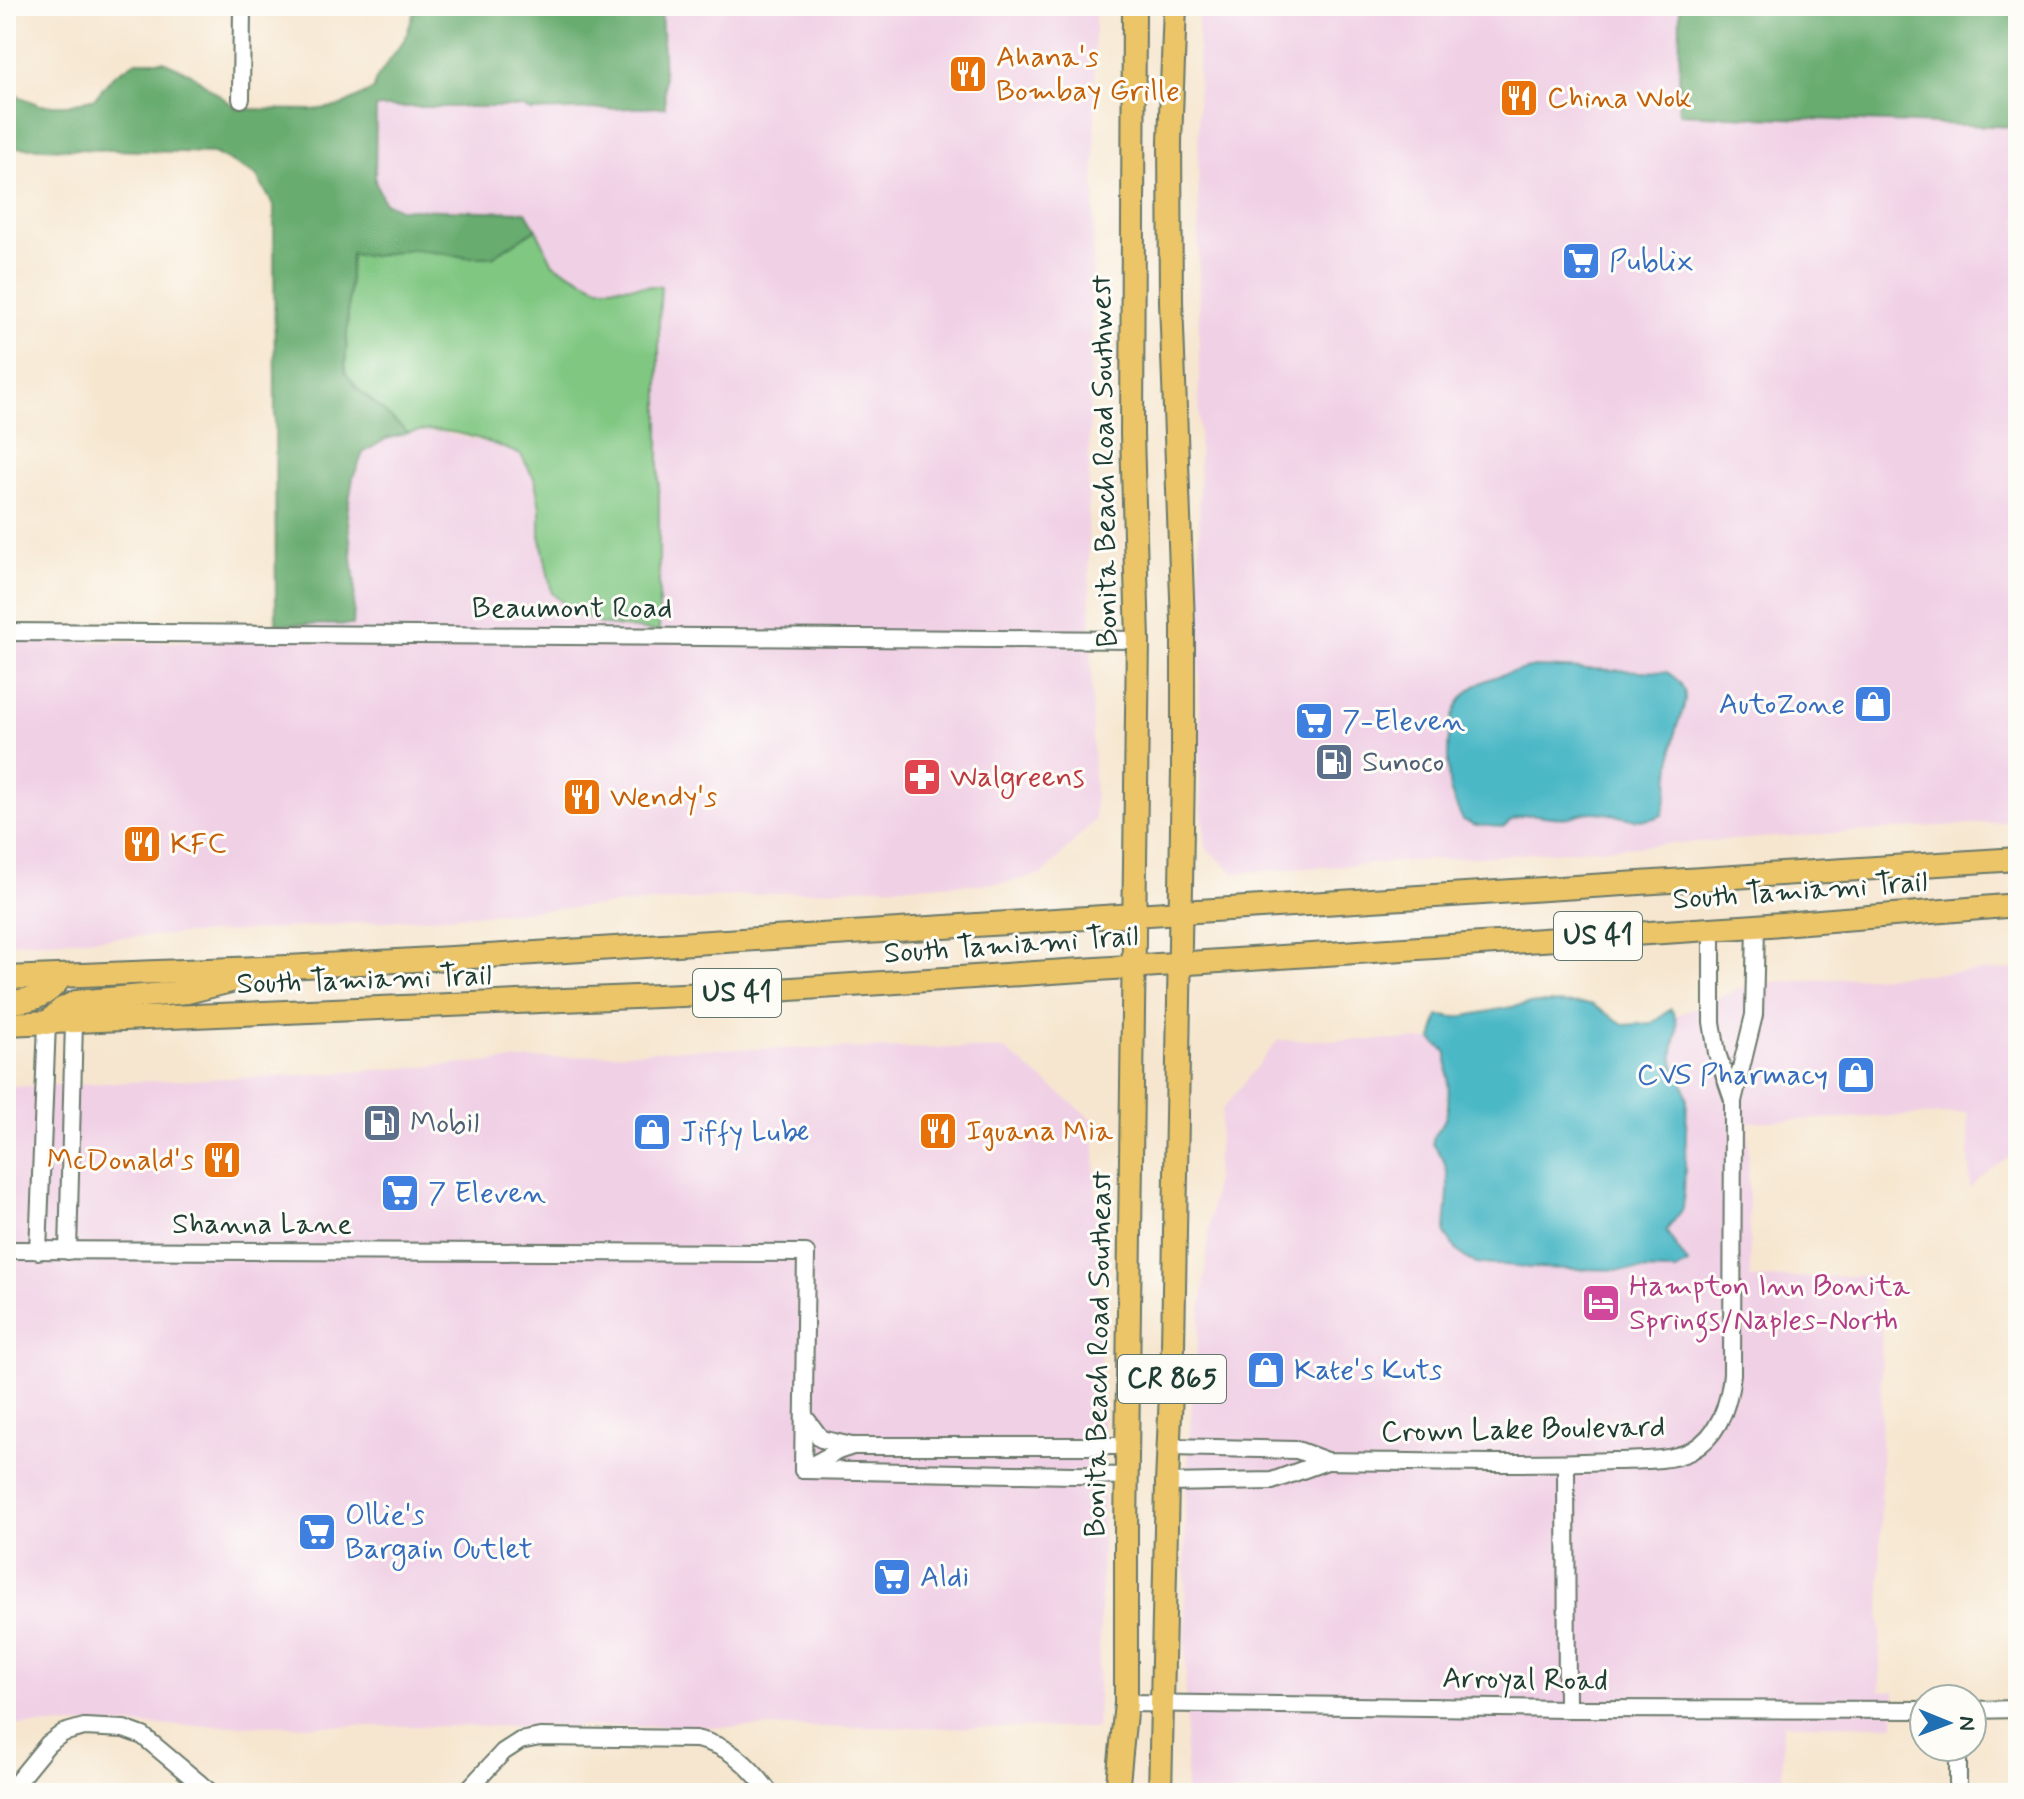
<svg xmlns="http://www.w3.org/2000/svg" width="2024" height="1799" font-family="Mynerve,sans-serif">
<style>
.built{fill:#f0d0e5;fill-rule:evenodd}
.green{fill:#80c782;stroke:#50825b;stroke-width:2}
.forest{fill:#68ac70;stroke:#447452;stroke-width:2}
.water{fill:#4bb8c6;stroke:#357a7d;stroke-width:2}
.lines{fill:none;stroke-linecap:round;stroke-linejoin:round}
.minor-casing{stroke:#6a786a;stroke-width:20}
.major-casing{stroke:#6a786a;stroke-width:26}
.minor{stroke:#fff;stroke-width:16}
.major{stroke:#edc569;stroke-width:22}
.labels{text-anchor:middle;dominant-baseline:central;stroke-width:6;stroke-linejoin:round;paint-order:stroke}
.shield{fill:#fdfcf7;stroke:#62766e;stroke-width:2}
.shield-label{font-size:28px;font-weight:bold;fill:#1f3d34}
.food-label{font-size:30px;fill:#c56008;stroke:#fdfcf7;text-anchor:start}
.shop-label{font-size:30px;fill:#366cbe;stroke:#fdfcf7;text-anchor:start}
.street-label{font-size:30px;fill:#1f3d34;stroke:#fdfcf7}
.service-label{font-size:30px;fill:#4e5e75;stroke:#fdfcf7;text-anchor:start}
.health-label{font-size:30px;fill:#be3a42;stroke:#fdfcf7;text-anchor:start}
.hotel-label{font-size:30px;fill:#b23c85;stroke:#fdfcf7;text-anchor:start}
</style>
<rect width="100%" height="100%" fill="#fdfcf7"/>
<filter id="ink" filterUnits="userSpaceOnUse"><feTurbulence type="fractalNoise" baseFrequency=".0125" numOctaves="2"/><feDisplacementMap in="SourceGraphic" scale="16" xChannelSelector="R" yChannelSelector="G"/><feConvolveMatrix kernelMatrix="1 2 1 2 8 2 1 2 1" color-interpolation-filters="sRGB"/></filter>
<filter id="wash" filterUnits="userSpaceOnUse"><feTurbulence type="fractalNoise" baseFrequency=".006" numOctaves="4" result="noise"/><feDisplacementMap in="SourceGraphic" scale="32" xChannelSelector="R" yChannelSelector="G"/><feGaussianBlur stdDeviation="1.8" result="paint"/><feColorMatrix in="noise" values="0 0 0 0 0 0 0 0 0 0 0 0 0 0 0 0 0 1.4 0 .05"/><feComposite in="paint" operator="in"/></filter>
<g filter="url(#wash)">
<rect width="100%" height="100%" fill="#f6e6cf"/>
<g class="built">
<polygon points="661,6 1095,6 1095,159 1088,525 1095,820 1043,874 1006,883 868,887 231,932 6,943 6,641 216,642 218,623 353,625 355,584 348,505 353,478 363,453 386,439 414,431 441,432 496,445 521,455 535,480 545,565 587,619 628,630 659,312 598,287 552,263 526,212 398,209 384,202 375,181 376,107 523,107 531,111 665,107"/>
<path d="M1198,6h482l-1,108 339,13v694l-784,52 -28,-25 -6,-61zM1535,667l132,5 17,35 -10,27 -4,41 -61,40 -13,-4 -29,6 -40,-3 -13,2 -11,11 -27,-2 -13,-5 -13,-24 -2,-13 1,-54 3,-15 17,-24 24,-12z"/>
<polygon points="2018,969 2018,1154 2005,1160 1980,1178 1970,1189 1968,1113 1748,1122 1750,1279 1882,1275 1880,1691 1895,1691 1894,1725 1783,1724 1782,1793 1186,1793 1185,1502 1193,1387 1222,1110 1278,1040 1432,1040 1438,1043 1447,1053 1448,1080 1445,1121 1435,1131 1447,1167 1448,1207 1445,1221 1474,1263 1515,1263 1528,1268 1676,1271 1682,1252 1672,1243 1666,1231 1675,1220 1686,1140 1687,1098 1686,1084 1673,1060 1677,1033 1675,1016 1754,983"/>
<polygon points="958,1048 1005,1050 1094,1120 1104,1481 1097,1728 6,1725 6,1087 304,1075 683,1049"/>
</g>
<path class="green" d="M536,229l17,35 45,23 63,-1 -2,36v310l-59,-8 -18,-10 -8,-1 -22,-20 -12,-58v-27l-5,-28 -14,-25c-33,-14 -77,-32 -113,-22l-50,-44 -13,-17 6,-118 23,2 37,-7 56,8h25z"/>
<g class="forest">
<polygon points="416,6 661,6 665,107 530,111 523,107 376,107 375,181 384,202 399,209 526,212 536,229 492,257 467,257 411,249 374,256 351,254 345,372 358,389 408,433 386,439 363,453 353,478 347,512 355,584 353,625 276,624 274,206 256,175 214,153 6,147 6,91 40,105 68,105 95,98 113,76 136,61 163,61 188,72 238,109 313,110 341,106 374,89 375,81 406,37"/>
<polygon points="1680,6 2018,6 2018,127 1679,114"/>
</g>
<g class="water">
<path d="M1535,667l132,5c9,6 18,13 18,25 1,12 -8,24 -10,36 -5,28 -4,55 -13,82 -24,12 -44,-3 -68,-3 -9,0 -17,3 -25,5 -27,4 -43,-13 -66,10l-27,-2 -13,-5c-15,-30 -15,-33 -15,-66 1,-65 27,-75 87,-87z"/>
<path d="M1537,1003l54,1 34,21 27,-2 19,-14c14,23 -1,32 2,52 2,13 12,18 14,37l-3,97 -1,14 -17,22 22,33 -12,7 -148,-3c-18,-6 -42,0 -57,-7 -11,-5 -19,-17 -26,-27 0,-30 13,-67 -13,-90 3,-14 7,-13 12,-23 8,-16 3,-50 3,-68l-15,-13 6,-24c6,0 14,2 20,1 26,-4 52,-11 79,-14z"/>
</g>
</g>
<g filter="url(#ink)">
<g class="lines">
<g class="minor-casing">
<g id="minor">
<polyline points="241,99 242,6"/>
<polyline points="6,632 1138,640"/>
<polyline points="1712,929 1712,1022 1717,1053 1733,1100"/>
<polyline points="6,1250 806,1253 803,1470"/>
<polyline points="38,1251 47,1023"/>
<polyline points="68,1251 74,1022"/>
<polyline points="804,1416 821,1439 852,1446"/>
<path d="M1170,1447l127,3 30,11c95,1 191,4 286,0 25,-1 56,1 78,-10 29,-16 38,-47 41,-77l1,-273 21,-86 2,-89"/>
<polyline points="1566,1463 1567,1709"/>
<polyline points="803,1470 838,1451 853,1446 1127,1446"/>
<polyline points="804,1470 1127,1476"/>
<polyline points="1167,1483 1272,1481 1327,1461"/>
<polyline points="1126,1703 1567,1709 1924,1710"/>
<polyline points="1972,1710 2018,1709"/>
<polyline points="1958,1747 1958,1793"/>
<polyline points="8,1793 48,1744 63,1733 84,1727 124,1729 143,1736 211,1793"/>
<path d="M465,1793l38,-41 17,-11 20,-4 156,2c33,6 54,27 74,54"/>
</g>
</g>
<g class="major-casing">
<g id="major">
<polyline points="6,978 287,967 488,956 2018,859"/>
<path d="M6,1002c25,-1 40,-4 55,-25"/>
<polyline points="47,1023 62,1009 76,1002 187,992 239,979"/>
<polyline points="6,1024 729,993 1756,926 2018,905"/>
<polyline points="1117,1793 1126,1703 1126,1531 1138,640 1132,434 1134,6"/>
<polyline points="1160,1793 1167,1483 1173,1347 1183,770 1183,624 1171,301 1170,142 1175,6"/>
</g>
</g>
<use href="#minor" class="minor"/>
<use href="#major" class="major"/>
</g>
</g>
<defs>
<g id="restaurant-square" transform="scale(2)"><rect x="-9" y="-9" width="18" height="18" rx="4" fill="#e8710a" stroke="#fdfcf7"/><path d="M-5-6h1v4h1v-4h1v4h1v-4h1v5L-1.5 .5V6h-2V.5L-5-1ZM5-6V6H3V1.5H1.5Q1.5-4 5-6Z" fill="#fff"/></g>
<g id="supermarket-square" transform="scale(2)"><rect x="-9" y="-9" width="18" height="18" rx="4" fill="#3f7fe0" stroke="#fdfcf7"/><path d="M-6-5.5h2.5l.6 2H6L4.5 2H-2.5L-4.4-4H-6ZM-1.5 3.2a1.3 1.3 0 1 0 .1 0ZM3 3.2a1.3 1.3 0 1 0 .1 0Z" fill="#fff"/></g>
<g id="shop-square" transform="scale(2)"><rect x="-9" y="-9" width="18" height="18" rx="4" fill="#3f7fe0" stroke="#fdfcf7"/><path d="M-5-2.5h2.3a2.7 3.5 0 0 1 5.4 0H5L5.5 6h-11ZM-1.5-2.5h3a1.5 2.3 0 0 0-3 0Z" fill="#fff"/></g>
<g id="fuel-square" transform="scale(2)"><rect x="-9" y="-9" width="18" height="18" rx="4" fill="#5c6f8a" stroke="#fdfcf7"/><path d="M-5.5-6h7V0h2V4h1.3V-2.5L3-4.5l.8-.8L6-3V5H2.5V1h-1V6h-7ZM-4.2-4.7v3.2H.2V-4.7Z" fill="#fff"/></g>
<g id="pharmacy-square" transform="scale(2)"><rect x="-9" y="-9" width="18" height="18" rx="4" fill="#e0444e" stroke="#fdfcf7"/><path d="M-2-6h4v4h4v4h-4v4h-4v-4h-4v-4h4Z" fill="#fff"/></g>
<g id="hotel-square" transform="scale(2)"><rect x="-9" y="-9" width="18" height="18" rx="4" fill="#d1479c" stroke="#fdfcf7"/><path d="M-6-4.5h1.5V1H6V5H4.5V3h-9V5H-6ZM-4 0a1.8 1.8 0 1 1 3.6 0ZM.5 0V-2.5h3Q6-2.5 6 0Z" fill="#fff"/></g>
</defs>
<g fill-rule="evenodd">
<use href="#restaurant-square" x="968" y="74"/>
<use href="#restaurant-square" x="1519" y="98"/>
<use href="#supermarket-square" x="1581" y="261"/>
<use href="#shop-square" x="1873" y="704"/>
<use href="#supermarket-square" x="1314" y="721"/>
<use href="#fuel-square" x="1334" y="762"/>
<use href="#pharmacy-square" x="922" y="777"/>
<use href="#restaurant-square" x="582" y="797"/>
<use href="#restaurant-square" x="142" y="844"/>
<use href="#shop-square" x="1856" y="1075"/>
<use href="#fuel-square" x="382" y="1123"/>
<use href="#restaurant-square" x="938" y="1131"/>
<use href="#shop-square" x="652" y="1132"/>
<use href="#restaurant-square" x="222" y="1160"/>
<use href="#supermarket-square" x="400" y="1193"/>
<use href="#hotel-square" x="1601" y="1303"/>
<use href="#shop-square" x="1266" y="1370"/>
<use href="#supermarket-square" x="317" y="1532"/>
<use href="#supermarket-square" x="892" y="1577"/>
</g>
<g class="labels">
<g class="shield">
<rect x="1554" y="912" width="88" height="48" rx="6"/>
<rect x="693" y="969" width="88" height="48" rx="6"/>
<rect x="1118" y="1355" width="108" height="48" rx="6"/>
</g>
<g class="shield-label">
<text x="1598" y="936">US 41</text>
<text x="737" y="993">US 41</text>
<text x="1172" y="1379">CR 865</text>
</g>
<g class="food-label">
<text x="996" y="57">Ahana's<tspan x="996" dy="34">Bombay Grille</tspan></text>
<text x="1547" y="98">China Wok</text>
<text x="610" y="797">Wendy's</text>
<text x="170" y="844">KFC</text>
<text x="966" y="1131">Iguana Mia</text>
<text x="194" y="1160" text-anchor="end">McDonald's</text>
</g>
<g class="shop-label">
<text x="1609" y="261">Publix</text>
<text x="1845" y="704" text-anchor="end">AutoZone</text>
<text x="1342" y="721">7-Eleven</text>
<text x="1828" y="1075" text-anchor="end">CVS Pharmacy</text>
<text x="680" y="1132">Jiffy Lube</text>
<text x="428" y="1193">7 Eleven</text>
<text x="1294" y="1370">Kate's Kuts</text>
<text x="345" y="1515">Ollie's<tspan x="345" dy="34">Bargain Outlet</tspan></text>
<text x="920" y="1577">Aldi</text>
</g>
<g class="street-label">
<text transform="translate(1105 461) rotate(-91)">Bonita Beach Road Southwest</text>
<text x="572" y="608">Beaumont Road</text>
<text transform="translate(1800 891) rotate(-4)">South Tamiami Trail</text>
<text transform="translate(1011 945) rotate(-4)">South Tamiami Trail</text>
<text transform="translate(364 980) rotate(-2)">South Tamiami Trail</text>
<text x="262" y="1224">Shanna Lane</text>
<text transform="translate(1099 1354) rotate(-89)">Bonita Beach Road Southeast</text>
<text transform="translate(1523 1430) rotate(-1)">Crown Lake Boulevard</text>
<text transform="translate(1525 1680) rotate(1)">Arroyal Road</text>
</g>
<g class="service-label">
<text x="1362" y="762">Sunoco</text>
<text x="410" y="1123">Mobil</text>
</g>
<g class="health-label">
<text x="950" y="777">Walgreens</text>
</g>
<g class="hotel-label">
<text x="1629" y="1286">Hampton Inn Bonita<tspan x="1629" dy="34">Springs/Naples-North</tspan></text>
</g>
</g>
<rect width="2024" height="1799" fill="none" stroke="#fdfcf7" stroke-width="32"/>
<g transform="translate(1948 1723) rotate(91)"><circle r="38" fill="#fdfcf7" stroke="#a4b0a9" stroke-width="2"/>
<path d="M0-6L14 30L0 20L-14 30Z" fill="#1f6fb2"/>
<text y="-12" font-size="22" font-weight="bold" text-anchor="middle" fill="#1f3d34">N</text>
</g>
</svg>
